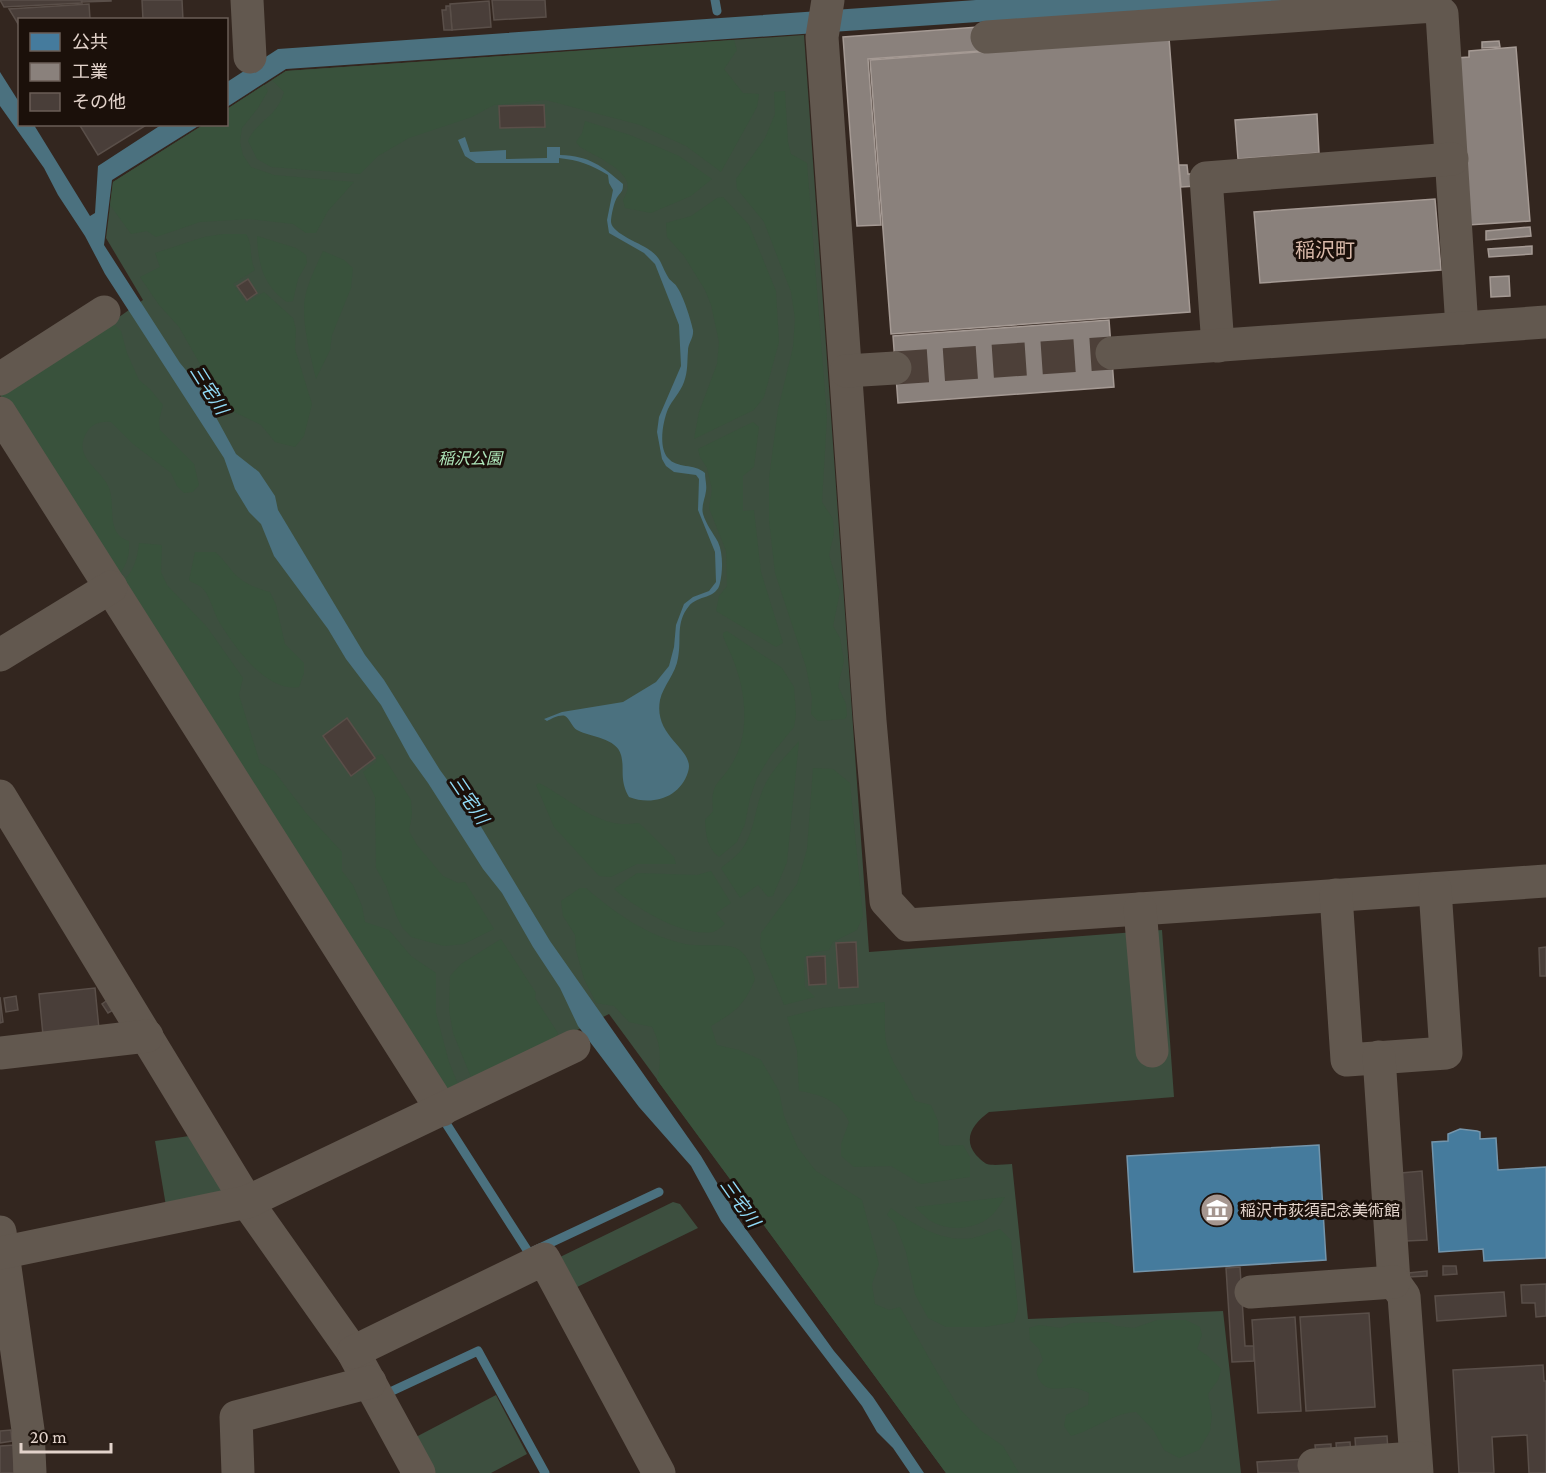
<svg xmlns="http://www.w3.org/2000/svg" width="1546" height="1473" font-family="'Crimson Pro','Noto Sans JP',serif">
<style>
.green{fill:#3d4f3f}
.forest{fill:#39523c}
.water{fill:#4b717f}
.public{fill:#457b9d;stroke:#7495ab;stroke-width:1.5}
.industry{fill:#8a817c;stroke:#a59a94;stroke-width:1.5}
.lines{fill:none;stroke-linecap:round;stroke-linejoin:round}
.stream{stroke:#4b717f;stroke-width:9}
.building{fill:#493e39;stroke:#5a4f49;stroke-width:1.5}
.minor-tunnel{stroke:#4d4039;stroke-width:33;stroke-dasharray:33 16;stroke-linecap:butt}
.minor{stroke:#62584f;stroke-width:33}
.labels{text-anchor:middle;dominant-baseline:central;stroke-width:6;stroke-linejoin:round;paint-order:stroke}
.park-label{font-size:16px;font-style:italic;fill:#afe7bb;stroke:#1b100a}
.poi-label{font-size:16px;fill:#e3d3cb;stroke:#1b100a;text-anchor:start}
.water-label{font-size:18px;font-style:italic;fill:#91dbf8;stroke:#1b100a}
.quarter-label{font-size:20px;fill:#dabaaa;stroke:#1b100a}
</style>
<rect width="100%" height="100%" fill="#33261f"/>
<g class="green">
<path d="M804,35l65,917 293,-22 12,167 -185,15c-15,11 -27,26 -13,43 3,3 8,8 11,9 7,2 18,0 25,0l16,155 195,-8 18,162h-295l-337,-459 -162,82 -447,-703 112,-71 31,-22 -37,-62 7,-56 90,-57 23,-1 1,-15 59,-38z"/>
<polygon points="196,1135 225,1195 166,1206 155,1141"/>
<polygon points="673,1202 680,1204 698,1228 571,1290 556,1259"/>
<polygon points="496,1395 527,1454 491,1473 433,1473 414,1438"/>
</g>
<g class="forest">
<path d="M734,40l3,10 -13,19 19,24 16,1 -2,13 -36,65 -35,-26 -46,-21 -94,-25 -52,5 -22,12 -63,21 -31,18 -18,18 -89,-7 -14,-8 -9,-18c8,-20 29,-23 36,-49l-12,-12 14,-9z"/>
<polygon points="264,85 268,91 258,108 242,128 240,142 243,155 251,167 274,175 354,182 328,211 316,233 306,233 293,224 250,219 200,222 156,237 147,231 131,234 110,205 113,182 203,125 226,124 227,109"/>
<polygon points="785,91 788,142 791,154 807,163 827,417 822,502 833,519 834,534 829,555 840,592 833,626 840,638 844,661 838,686 846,704 847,716 845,719 818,721 811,714 812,698 806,667 775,573 769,521 769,478 778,409 793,347 795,319 791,292 764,222 737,189 736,179 765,138 775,114 774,92"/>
<path d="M585,121l45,14 49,21 33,23 -21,17 -40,17 -26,-5 -2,-8c3,-6 6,-11 4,-18 -4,-14 -35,-28 -47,-35l-4,-5 6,-9z"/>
<polygon points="723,197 749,225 776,291 779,342 764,397 754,410 694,439 699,412 717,364 719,342 711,305 705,290 684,256 667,237 666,223 691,216 717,198"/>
<path d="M223,234h23c7,9 3,25 9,36l-22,14 13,19 18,-11 29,26 3,11 -1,20 17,55 -8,32 -9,11 -20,-5 -14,-17 -29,-14 -28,-40 -25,-44 -20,-22 -19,-28 20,-10 -5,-14 49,-16z"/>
<path d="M257,236l39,12 10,7 1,8 -9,16 -5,22 -6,1c-24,-16 -29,-39 -30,-66z"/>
<path d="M323,251l21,9 9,8 -2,20 -19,47 -2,15 -14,29c-5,-22 -12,-46 -12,-70 0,-20 11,-40 19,-58z"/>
<path d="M112,322l9,9 6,22 12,27 11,9 13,16 -4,15 1,10 34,34 5,21 -6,7 -9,1 -7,-7 -6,-13 -38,-29 -22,-22c-9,-1 -19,1 -24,10 -16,25 15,37 22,56 7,18 -4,46 20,53 1,16 -3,25 -12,37l-117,-183z"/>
<polygon points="753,422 759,427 754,467 743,476 743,511 754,510 761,572 783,643 776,647 716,611 719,596 727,586 726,551 709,508 712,490 707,468 700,457 698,449"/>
<path d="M139,543l23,2 -1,27 6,13 40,42 36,51 -4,17 21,68 14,8 32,42 36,39v19l11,14 9,21 3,16 24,8 22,26 25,17v40l13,49 11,27 -13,7 -327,-512c14,-12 17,-24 19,-41z"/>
<path d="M195,552h20c9,7 15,18 23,25 9,8 21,12 32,15l6,13 9,39 19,19v10l-5,14c-33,6 -66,-42 -81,-67 -5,-10 -9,-27 -17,-33 -4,-3 -9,-4 -12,-7z"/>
<path d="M727,631l55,37 12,19 2,27 -2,13 -23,28 -14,23 -7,20 -5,26 -8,18 -18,15c-12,-10 -13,-21 -14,-37l8,-9c-3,-30 7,-26 20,-49 17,-29 13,-69 1,-100 -3,-9 -8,-17 -11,-26v-3z"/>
<path d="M799,741l-12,121 -14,34 -5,1 -10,-12 -18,13 -19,-30c7,-6 18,-13 23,-22 11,-17 11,-39 19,-57 8,-19 23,-33 36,-48z"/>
<polygon points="382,754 411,800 412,814 409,831 417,845 443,876 458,883 465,882 494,929 464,944 444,946 411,937 402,927 396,915 386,886 376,868 375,797 363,772 376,762 377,756"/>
<polygon points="813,768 833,769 850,783 863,916 857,930 833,942 829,950 816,952 804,957 805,987 815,997 784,1005 760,946 761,933 797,884 807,849"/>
<path d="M539,783c22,11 47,33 71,39 9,3 20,2 29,1l35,34 2,7h-39l-26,13 -12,-1 -45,-49 -18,-42z"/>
<path d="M711,871l20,32 -15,10 9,11c-4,3 -8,7 -12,8 -31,5 -77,-24 -99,-43l23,-16 60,2z"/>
<path d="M580,888h6c29,25 61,48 99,56 15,3 38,-1 51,4 12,6 15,19 19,31 -11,27 -19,32 -44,47l6,19 22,5 22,10 18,31 5,25 14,32 18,23 46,29 17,64 -7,20 3,20 14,6 11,-3 37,65 23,37 20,21 23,16 16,27h-73l-289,-393c5,-19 4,-36 -5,-53l-23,-5 -15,-16 -18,-3 -12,-24 -8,-29 -1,-15 -12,-19 -2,-15z"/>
<polygon points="501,939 536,993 535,998 558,1033 557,1041 473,1082 453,1033 449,1010 450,976 461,964"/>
<path d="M885,1002c0,13 -1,26 1,39 4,22 21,40 29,60l16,4 7,16 1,23 5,2 19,-1 7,12v20l-49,7 -30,-18 -37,1 -13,-11v-12l8,-22c-9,-21 -29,-28 -50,-31l-2,-41 -10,-33 35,-9z"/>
<path d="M1005,1197c-4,6 -8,14 -14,19 -16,14 -43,16 -62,4 -5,-4 -10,-9 -14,-13z"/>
<path d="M891,1208c23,17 52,35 82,30 9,-2 19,-7 27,-9l11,11 7,69 -4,13 -29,5h-39l-18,-9 -13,-24 -9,-42 -11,-29 -8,-8z"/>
<path d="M1157,1320h29l14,7 2,8 -5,14 11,7 13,13 -3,11 -10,14 4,21 -2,16 -11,19 -20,8 -15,-8 -10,-19 -18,-19c-23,1 -42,18 -65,24l-7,-10 2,-11 22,-10 1,-12c-4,-2 -9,-4 -14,-5 -14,-2 -30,7 -37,-11 -3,-7 0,-11 5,-16l-4,-12 -9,-9 -1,-12 10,-3 22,3 11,-5 36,-1 8,4 18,2z"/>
</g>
<g class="water">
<polygon points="976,0 1302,0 286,69 227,107 227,82 278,49"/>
<polygon points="0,72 19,102 20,124 34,125 90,216 95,213 98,166 161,125 200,125 112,180 104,245 180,363 199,386 236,454 259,472 275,496 278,510 365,655 384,680 440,770 480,825 550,941 701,1156 740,1221 834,1351 873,1397 924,1473 910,1473 893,1448 877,1432 862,1406 721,1221 691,1166 639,1107 578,1026 560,988 533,947 502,893 483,869 428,783 410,758 381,705 346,659 328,629 274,556 261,524 249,512 235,489 224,458 105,274 85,236 58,195 44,168 0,106"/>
<path d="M465,137l5,15 36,-2v9l41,-1v-11h13v8c30,1 42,11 63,29 0,7 -1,7 -5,12 -4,5 -7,20 -7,26 1,12 32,22 40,29 10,7 11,16 17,26 2,4 7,6 9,10 6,8 14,33 16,43 1,8 -5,13 -5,21 -1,12 0,20 -4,31 -4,11 -12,18 -16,27 -5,12 -10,38 0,49 9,11 26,5 37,15 0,6 2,12 1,18 -1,8 -5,15 -3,23 3,10 10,19 15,28 5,11 5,28 2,41 -3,16 -22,12 -31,23 -14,17 -7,33 -11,52 -2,15 -15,28 -18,42 -7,38 36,49 28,72 -8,26 -36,34 -59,25 -10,-18 -4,-27 -8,-42 -4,-17 -31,-18 -44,-25 -5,-3 -7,-11 -12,-14 -5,-2 -14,3 -18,5l-3,-2 18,-7 61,-10 33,-20 13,-16 5,-19 2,-22 8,-21 9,-7 16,-6 7,-9 -1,-30 -17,-42 1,-31 -3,-4 -22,-3 -8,-6 -4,-7 -5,-27 2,-15 22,-51 -2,-41 -24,-61 -11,-11 -35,-20 -2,-13 6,-30 -4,-7 -1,-8c-16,-10 -30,-15 -49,-17v5h-83l-11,-7 -7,-16z"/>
</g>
<g class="public">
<polygon points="1460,1129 1477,1131 1480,1132 1480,1139 1496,1138 1498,1170 1546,1167 1546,1258 1484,1261 1483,1249 1439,1252 1432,1142 1448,1141 1448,1134"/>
<polygon points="1319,1145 1326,1260 1134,1272 1127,1156"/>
</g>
<g class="industry">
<polygon points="978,27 980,51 868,59 881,225 857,226 843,37"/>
<polygon points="1169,38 1190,312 891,334 870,60"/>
<polygon points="1499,41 1500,47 1482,48 1482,42"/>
<polygon points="1516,47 1530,221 1468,225 1456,58 1469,57 1469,51"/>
<polygon points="1317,114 1319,153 1238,159 1235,120"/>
<polygon points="1179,165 1187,165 1188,174 1196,174 1197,186 1181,187"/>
<polygon points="1435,199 1441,270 1260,283 1254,212"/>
<polygon points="1530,227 1531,236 1486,240 1486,231"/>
<polygon points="1532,246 1532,254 1489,257 1488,249"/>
<polygon points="1509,276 1510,296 1491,297 1490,277"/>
<polygon points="1109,320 1114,387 898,403 893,336"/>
</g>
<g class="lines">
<g class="stream">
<polyline points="715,0 717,11"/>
<polyline points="447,1125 529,1253 659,1192"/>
<polyline points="390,1392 478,1351 545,1473"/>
</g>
</g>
<g class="building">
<polygon points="0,0 81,0 82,3 4,7"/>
<polygon points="82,0 111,0 111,1 82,2"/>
<polygon points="142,0 182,0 183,20 143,20"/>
<polygon points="492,0 545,0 546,17 494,20"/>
<polygon points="489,1 491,27 452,30 450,4"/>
<polygon points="89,4 90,19 88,20 20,20 20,27 9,9"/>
<polygon points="446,6 450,6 452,30 444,30 442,10 446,10"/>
<polygon points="544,105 545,127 500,128 499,106"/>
<polygon points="79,124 148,124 98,155"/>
<polygon points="248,279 257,293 247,300 237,286"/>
<polygon points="347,718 375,758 351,776 323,736"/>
<polygon points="856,942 858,987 839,988 836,943"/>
<polygon points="1546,947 1546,976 1540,976 1539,948"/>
<polygon points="825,956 826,984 809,985 807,957"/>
<polygon points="95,988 99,1029 43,1035 39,994"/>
<polygon points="16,996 18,1010 6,1012 4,998"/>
<polygon points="0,997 3,1022 0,1023"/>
<polygon points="109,999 115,1009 108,1013 102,1004"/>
<polygon points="1422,1171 1427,1240 1406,1241 1401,1173"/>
<polygon points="1443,1266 1456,1266 1457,1274 1443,1275"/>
<polygon points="1240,1267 1245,1346 1254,1346 1254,1361 1232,1362 1226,1268"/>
<polygon points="1427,1271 1427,1276 1408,1277 1408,1273"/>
<polygon points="1546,1284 1546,1316 1536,1317 1535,1303 1522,1303 1521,1285"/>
<polygon points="1504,1292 1506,1316 1437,1321 1435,1296"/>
<polygon points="1369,1313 1375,1407 1306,1411 1300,1317"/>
<polygon points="1295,1317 1301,1411 1258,1413 1252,1320"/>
<polygon points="1543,1365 1544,1381 1546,1381 1546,1473 1529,1473 1527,1435 1492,1437 1494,1473 1459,1473 1453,1370"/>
<polygon points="11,1430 12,1441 0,1443 0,1431"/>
<polygon points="1387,1436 1388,1451 1356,1453 1355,1438"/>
<polygon points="1350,1442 1351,1454 1337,1455 1336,1443"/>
<polygon points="1331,1444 1331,1455 1316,1456 1315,1445"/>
<polygon points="14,1445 14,1473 0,1473 0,1446"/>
<polygon points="1304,1459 1305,1473 1258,1473 1257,1462"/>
</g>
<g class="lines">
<polyline class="minor-tunnel" points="895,368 1112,353"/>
<g class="minor">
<polyline points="247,0 250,57"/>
<polyline points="828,0 822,37 870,721 886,901 908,925 1546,881"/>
<polyline points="987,37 1434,6 1442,14 1462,328"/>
<polyline points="1218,346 1206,178 1452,159"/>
<polyline points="1112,353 1546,322"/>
<polyline points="846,371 895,368"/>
<polyline points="0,379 104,312"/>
<polyline points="0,413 442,1110"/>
<polyline points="0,655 111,587"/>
<polyline points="0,796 247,1202 353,1352 419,1473"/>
<polyline points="1336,895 1347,1060 1446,1053 1435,889"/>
<polyline points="1140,909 1152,1051"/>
<polyline points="0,1053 147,1036"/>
<polyline points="1379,1057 1394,1282 1404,1296 1417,1473"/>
<polyline points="0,1232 28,1430 30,1473"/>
<polyline points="0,1253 247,1202 574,1046"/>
<polyline points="1251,1292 1394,1282"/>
<polyline points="353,1352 544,1259 659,1473"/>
<polyline points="1314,1465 1415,1458"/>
<polyline points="238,1473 236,1417 370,1382"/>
</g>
</g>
<defs>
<g id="museum-disc" transform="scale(1.725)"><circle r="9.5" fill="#a5968f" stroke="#1b100a"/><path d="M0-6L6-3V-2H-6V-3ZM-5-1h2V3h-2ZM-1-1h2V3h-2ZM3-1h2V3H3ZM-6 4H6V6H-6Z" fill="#fff"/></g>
</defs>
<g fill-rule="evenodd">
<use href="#museum-disc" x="1217" y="1210"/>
</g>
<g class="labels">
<g class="park-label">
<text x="470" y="458">稲沢公園</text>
</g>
<g class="poi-label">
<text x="1240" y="1210">稲沢市荻須記念美術館</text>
</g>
<g class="water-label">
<text transform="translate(209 390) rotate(58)">三宅川</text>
<text transform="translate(469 800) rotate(56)">三宅川</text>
<text transform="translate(740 1203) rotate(55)">三宅川</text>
</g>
<g class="quarter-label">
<text x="1325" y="250">稲沢町</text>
</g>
</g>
<rect x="18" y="18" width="210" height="108" fill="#1b100a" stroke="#6b5e57" stroke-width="1.5"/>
<rect x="30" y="33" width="30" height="18" fill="#457b9d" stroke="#6b5e57" stroke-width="1.5"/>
<text x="72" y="48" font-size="18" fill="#e3d3cb">公共</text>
<rect x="30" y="63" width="30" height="18" fill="#8a817c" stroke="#6b5e57" stroke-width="1.5"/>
<text x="72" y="78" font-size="18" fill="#e3d3cb">工業</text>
<rect x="30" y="93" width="30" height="18" fill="#493e39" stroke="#6b5e57" stroke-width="1.5"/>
<text x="72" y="108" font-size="18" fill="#e3d3cb">その他</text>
<path d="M21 1443v9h90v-9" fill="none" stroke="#e3d3cb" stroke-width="3"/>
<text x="30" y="1443" font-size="18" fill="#e3d3cb" stroke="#1b100a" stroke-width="4.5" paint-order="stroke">20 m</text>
</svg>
